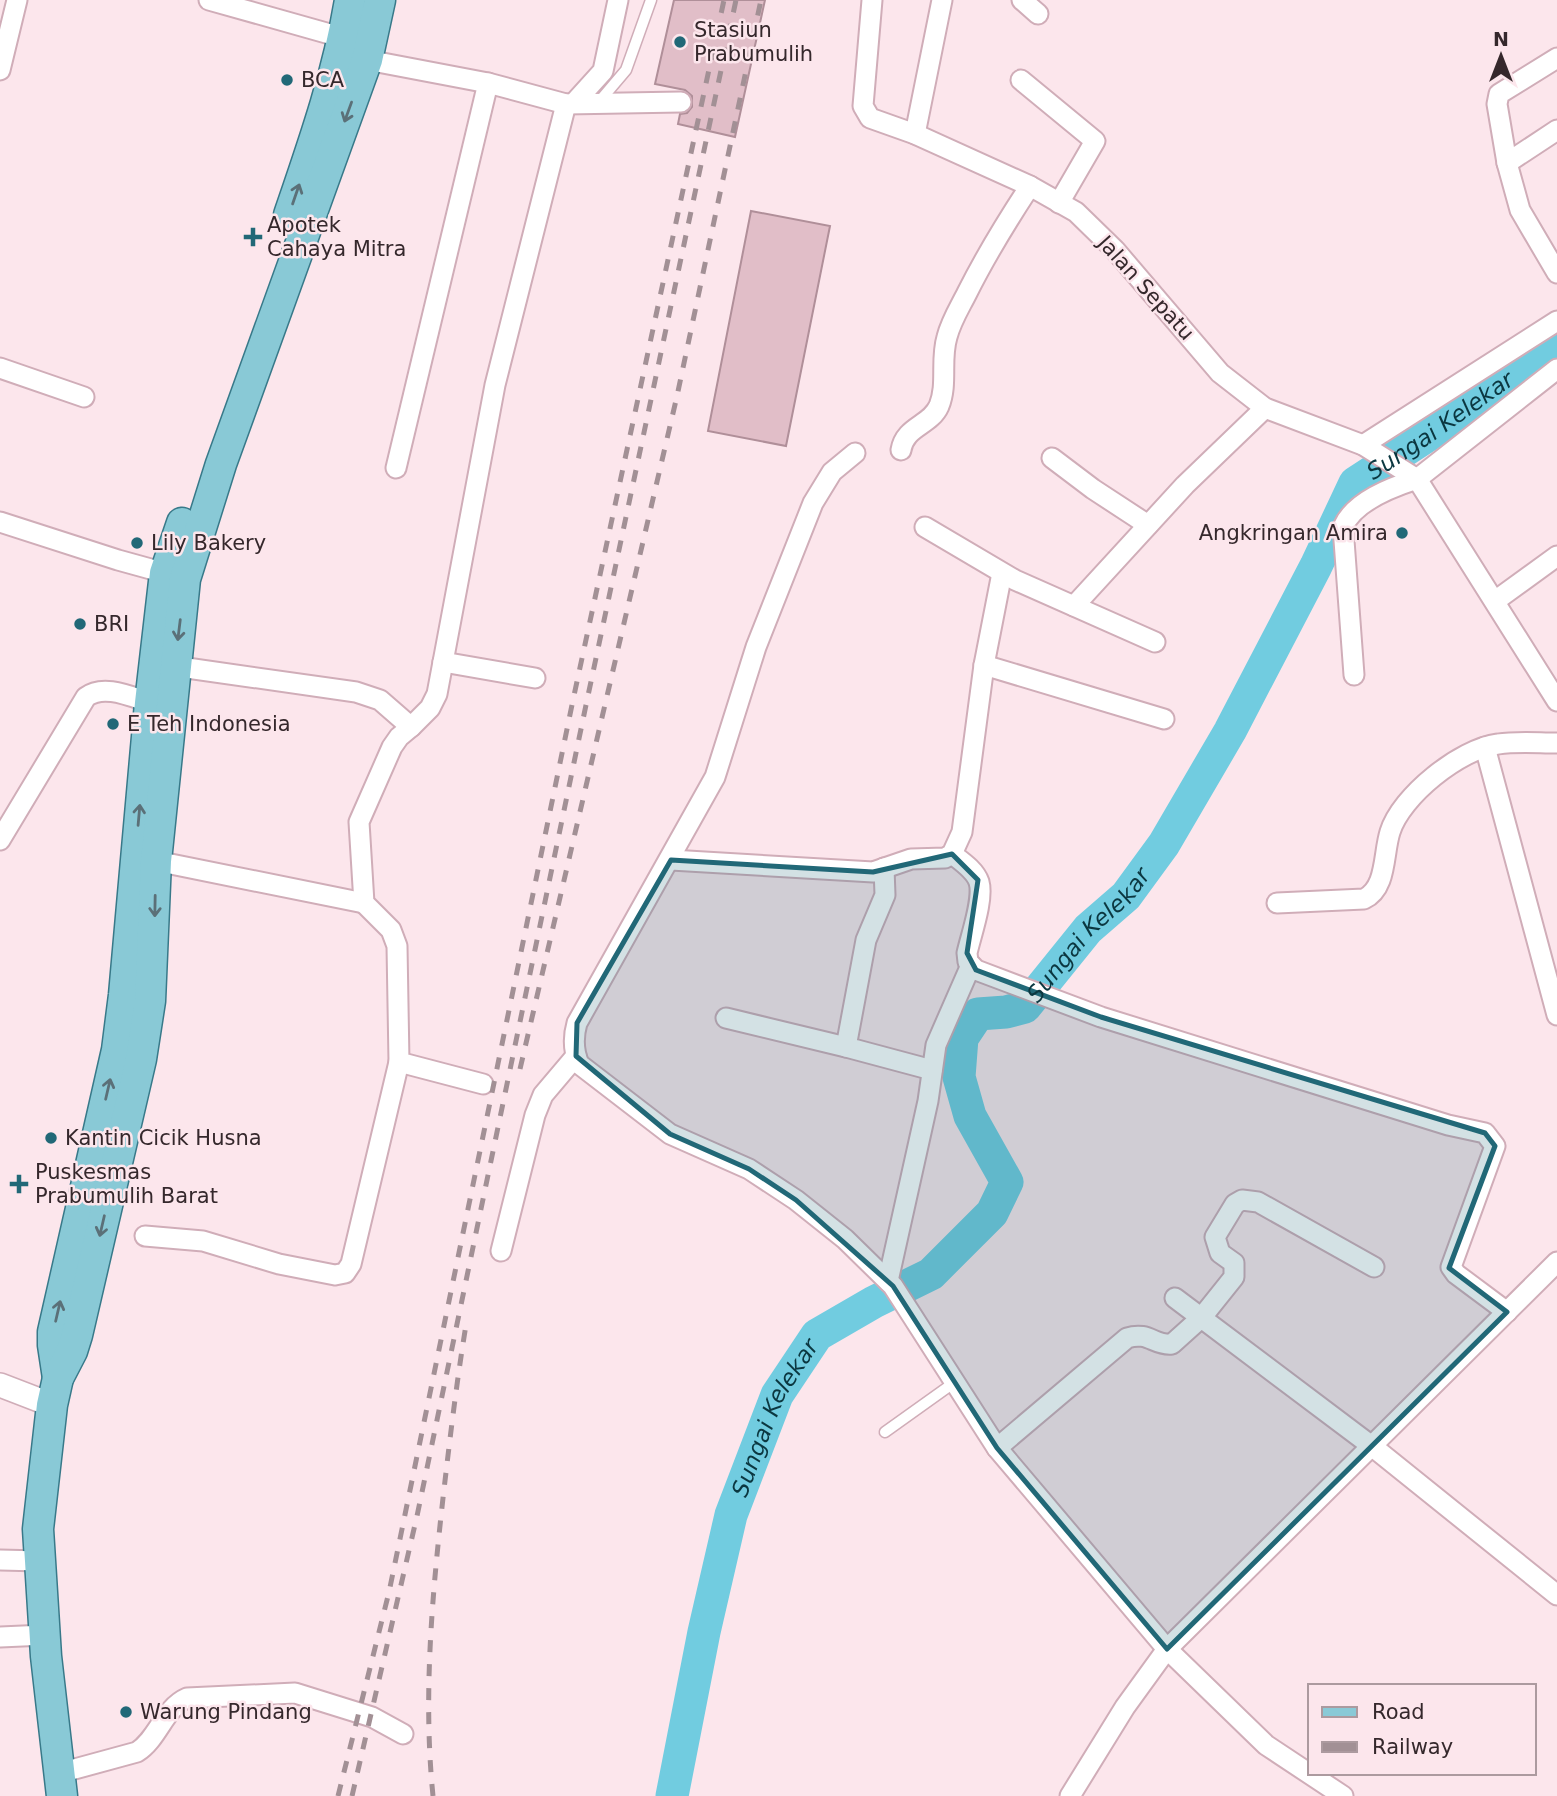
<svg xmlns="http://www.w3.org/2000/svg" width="1557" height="1796" font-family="'DejaVu Sans',sans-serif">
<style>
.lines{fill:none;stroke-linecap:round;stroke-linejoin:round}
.river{stroke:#71cce0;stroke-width:33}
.building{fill:#e1bec8;stroke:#b08f99;stroke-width:2}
.service-casing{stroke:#d0adb8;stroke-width:13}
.minor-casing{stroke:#d0adb8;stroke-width:23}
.tertiary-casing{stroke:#d0adb8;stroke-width:26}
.primary-casing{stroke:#387989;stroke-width:33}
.service{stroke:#fff;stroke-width:10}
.minor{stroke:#fff;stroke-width:19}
.tertiary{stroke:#fff;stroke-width:23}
.primary{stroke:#89c9d6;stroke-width:30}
.rail{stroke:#a29095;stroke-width:5;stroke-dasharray:12 12;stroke-linecap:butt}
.oneway{stroke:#5b7078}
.marked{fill:#216877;fill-opacity:0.2;stroke:#216877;stroke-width:5;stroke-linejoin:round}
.poi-dot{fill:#216877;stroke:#fce6ec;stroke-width:2.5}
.labels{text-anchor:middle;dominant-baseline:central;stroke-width:5;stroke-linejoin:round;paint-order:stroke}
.poi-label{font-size:21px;fill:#35282c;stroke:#fce6ec;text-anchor:start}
.street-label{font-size:21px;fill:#35282c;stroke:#fce6ec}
.water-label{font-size:23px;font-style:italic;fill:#0b3740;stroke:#fce6ec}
</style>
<rect width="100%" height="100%" fill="#fce6ec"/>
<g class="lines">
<path class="river" id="s1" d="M672,1796l32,-164 27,-117 46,-120 40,-60 57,-33 57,-28 61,-61 15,-31 -37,-66 -11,-39 3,-39 16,-24 28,-2 19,-5 63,-78 38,-33 38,-52 66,-113 86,-165 39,-83 72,-47 130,-92"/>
</g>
<g class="building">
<polygon points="674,0 765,0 735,137 678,124 680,114 687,113 692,107 692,96 685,90 655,84"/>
<polygon points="751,211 830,226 786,446 708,431"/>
</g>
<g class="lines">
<g class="service-casing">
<g id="service">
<polyline points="598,103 626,70 651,0"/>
<polyline points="885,1432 955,1382"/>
</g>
</g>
<g class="minor-casing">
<g id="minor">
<polyline points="209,0 344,38"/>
<polyline points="872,0 863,106 870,118 915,134 1030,186 1076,212 1115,250 1220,373 1265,408 1363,445 1417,479 1557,701"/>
<polyline points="1022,0 1038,14"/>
<polyline points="367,60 488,83 566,104 681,102"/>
<polyline points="0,70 17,0"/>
<polyline points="1021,80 1095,141 1059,203"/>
<polyline points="574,103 603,71 618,0"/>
<polyline points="1557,130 1507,163 1520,210 1557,273"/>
<polyline points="915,134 942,0"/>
<polyline points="1507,163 1497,104 1499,94 1557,58"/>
<polyline points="0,368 84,397"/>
<polyline points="1363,445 1557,321"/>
<path d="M901,450c4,-24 29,-24 38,-44 9,-22 1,-46 8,-69 4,-16 13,-30 20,-44 19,-38 40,-72 63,-107"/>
<path d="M855,453l-23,19 -19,31 -57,144 -41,130 -138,246c-4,14 -4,27 2,41l91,70 79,35 47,31 49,39 48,47 104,162 170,201 99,96 77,51"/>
<polyline points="1052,458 1093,489 1148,525"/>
<polyline points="396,468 488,83"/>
<polyline points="0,522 118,560 176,576"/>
<polyline points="925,527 1015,580 1155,642"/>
<polyline points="1495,601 1557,556"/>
<polyline points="1074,606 1185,485 1265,408"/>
<polyline points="443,662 535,678"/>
<polyline points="166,665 356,692 380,700 411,727 430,708 437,694 495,385 566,104"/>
<polyline points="984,665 1164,719"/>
<path d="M1354,675l-11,-148c11,-26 49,-40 74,-48l140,-110"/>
<polyline points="411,727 399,737 392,747 359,822 364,903 391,930 397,946 399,1062 483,1084"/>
<polyline points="1485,747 1557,1015"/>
<path d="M0,840l86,-143c20,-15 51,3 73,8"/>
<path d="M952,854c9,7 23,16 27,28 5,17 -8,53 -12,71l1,9 8,8 125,47 347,108 37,8 10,13 -44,121 5,7 51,38"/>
<polyline points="671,860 873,872 911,859 945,858 952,854 962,832 984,665 1002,573"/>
<polyline points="146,862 156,861 364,903"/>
<polyline points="884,868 885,895 866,940 846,1047 932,1070"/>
<path d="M1277,903l87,-4c23,-11 19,-45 26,-67 11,-36 70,-83 108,-88 19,-3 40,-1 59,-1"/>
<polyline points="726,1018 846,1047"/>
<polyline points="145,1236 203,1241 279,1264 335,1275 345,1273 351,1264 399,1062"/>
<polyline points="501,1251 535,1115 543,1095 576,1056"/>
<polyline points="888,1281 928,1101 936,1045 971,965"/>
<polyline points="1175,1298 1373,1447 1557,1595"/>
<path d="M997,1448l130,-110c22,-7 27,8 45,6l30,-27 32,-40v-14l-14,-10 -5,-16 20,-33 7,-4 16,2 116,65"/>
<polyline points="0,1560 40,1561"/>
<polyline points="0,1637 45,1635"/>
<path d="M60,1773l77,-21c21,-13 27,-44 50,-54l108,-5 77,24 31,17"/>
<polyline points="1070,1796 1125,1707 1167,1649 1557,1262"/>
</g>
</g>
<g class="tertiary-casing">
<polyline id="tertiary" points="0,1385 52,1405"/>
</g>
<g class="primary-casing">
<g id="primary">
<path d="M289,215c24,-70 49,-141 61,-215"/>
<polyline points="58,1378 53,1345 53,1332 117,1050 124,995 150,703 165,573 182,523"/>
<polyline points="62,1796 46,1656 38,1529 52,1405 58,1378 72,1351 77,1335 141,1059 150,1001 156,861 185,579 221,464 367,60 380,0"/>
</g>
</g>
<use href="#service" class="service"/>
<use href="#minor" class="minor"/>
<use href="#tertiary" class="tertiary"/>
<use href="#primary" class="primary"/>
<g class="rail">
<polyline points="520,1069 677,396 761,0"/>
<polyline points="338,1796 389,1592 573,700 724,0"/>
<polyline points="352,1796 417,1516 586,705 736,0"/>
<path d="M433,1796c-10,-99 -1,-199 10,-298 7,-60 14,-120 24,-179"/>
</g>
</g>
<defs><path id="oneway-shaft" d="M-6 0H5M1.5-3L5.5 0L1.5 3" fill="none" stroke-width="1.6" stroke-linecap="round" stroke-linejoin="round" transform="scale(1.75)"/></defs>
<g class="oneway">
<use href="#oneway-shaft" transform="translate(348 112) rotate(110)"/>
<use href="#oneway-shaft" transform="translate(296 194) rotate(-71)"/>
<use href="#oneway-shaft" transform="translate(179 630) rotate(97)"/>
<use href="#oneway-shaft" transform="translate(139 815) rotate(-85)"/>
<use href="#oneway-shaft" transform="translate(155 906) rotate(91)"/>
<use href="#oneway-shaft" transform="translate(108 1089) rotate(-77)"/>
<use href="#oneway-shaft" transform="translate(102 1226) rotate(103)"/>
<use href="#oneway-shaft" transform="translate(58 1311) rotate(-77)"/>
</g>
<path class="marked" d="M952,854l26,26 -11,73 9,17 125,47 384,116 10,13 -46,122 58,44 -340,337 -170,-201 -104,-162 -97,-86 -47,-31 -79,-35 -94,-78 1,-33 94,-163 202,12z"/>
<g class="poi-dot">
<circle cx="680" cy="42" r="7"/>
<circle cx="287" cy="80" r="7"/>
<path d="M249.5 226.5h7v7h7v7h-7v7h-7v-7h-7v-7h7z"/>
<circle cx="1402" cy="533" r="7"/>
<circle cx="137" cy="543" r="7"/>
<circle cx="80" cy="624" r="7"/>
<circle cx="113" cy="724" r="7"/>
<circle cx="51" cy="1138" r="7"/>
<path d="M15.5 1173.5h7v7h7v7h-7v7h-7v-7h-7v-7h7z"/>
<circle cx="126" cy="1712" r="7"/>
</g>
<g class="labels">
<g class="poi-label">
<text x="694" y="30">Stasiun<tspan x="694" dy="24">Prabumulih</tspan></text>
<text x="301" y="80">BCA</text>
<text x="267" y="225">Apotek<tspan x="267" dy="24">Cahaya Mitra</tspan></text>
<text x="1388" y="533" text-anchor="end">Angkringan Amira</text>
<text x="151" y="543">Lily Bakery</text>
<text x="94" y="624">BRI</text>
<text x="127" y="724">E Teh Indonesia</text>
<text x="65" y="1138">Kantin Cicik Husna</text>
<text x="35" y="1172">Puskesmas<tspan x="35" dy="24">Prabumulih Barat</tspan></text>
<text x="140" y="1712">Warung Pindang</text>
</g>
<g class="street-label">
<text transform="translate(1146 288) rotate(48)">Jalan Sepatu</text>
</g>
<g class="water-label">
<text stroke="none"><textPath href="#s1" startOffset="1696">Sungai Kelekar</textPath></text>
<text stroke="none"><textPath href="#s1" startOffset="1066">Sungai Kelekar</textPath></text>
<text stroke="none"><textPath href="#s1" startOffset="394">Sungai Kelekar</textPath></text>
</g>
</g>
<rect x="1308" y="1684" width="228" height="91" fill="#fce6ec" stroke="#ac9a9f" stroke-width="2"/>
<rect x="1322" y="1707" width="35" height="10" fill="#89c9d6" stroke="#ac9a9f" stroke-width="2"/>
<text x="1372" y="1719" font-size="21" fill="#35282c">Road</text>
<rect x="1322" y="1742" width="35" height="10" fill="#a29095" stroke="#ac9a9f" stroke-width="2"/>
<text x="1372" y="1754" font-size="21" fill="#35282c">Railway</text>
<g transform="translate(1501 56)" stroke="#fce6ec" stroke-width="5" paint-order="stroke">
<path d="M0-5L12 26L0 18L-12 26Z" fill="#35282c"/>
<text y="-10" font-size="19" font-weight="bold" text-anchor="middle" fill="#35282c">N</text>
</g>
</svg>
